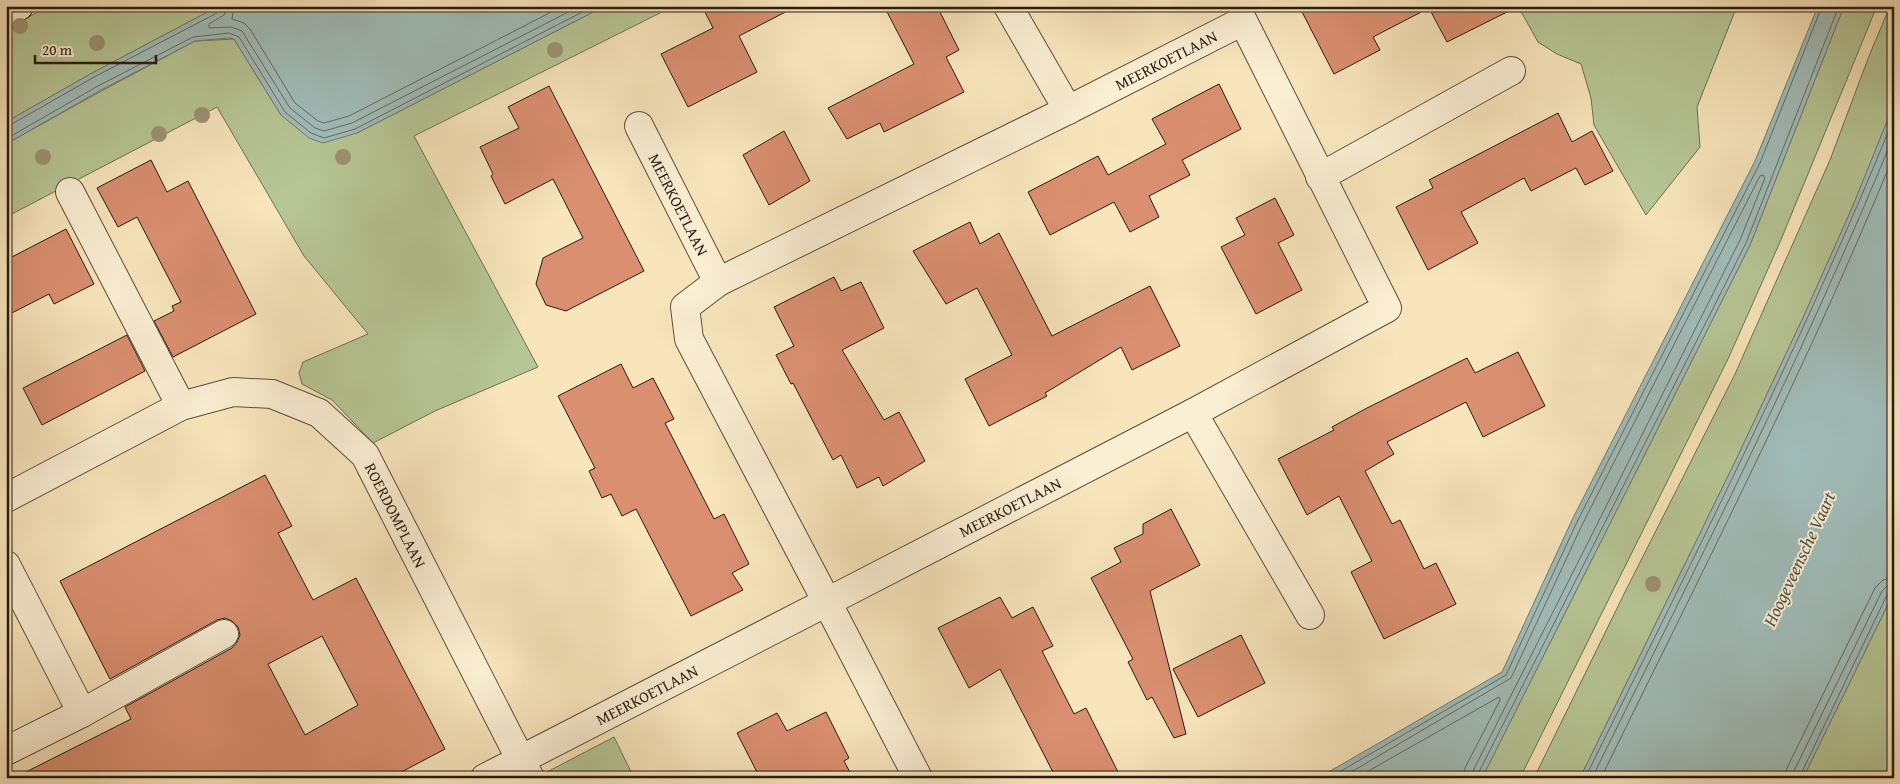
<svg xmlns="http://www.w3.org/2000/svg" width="1900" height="784" font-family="'Gentium Book Plus',serif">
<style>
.green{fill:#b7c696;stroke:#707052}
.water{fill:#a1bdba;stroke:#717c75}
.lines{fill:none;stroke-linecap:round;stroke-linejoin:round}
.shore{stroke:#646c64;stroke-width:1}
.building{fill:#da8f70;stroke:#281b0e;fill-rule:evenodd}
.street-casing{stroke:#5c4e3a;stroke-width:30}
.secondary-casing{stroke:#281b0e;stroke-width:30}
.street{stroke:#faeed3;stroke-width:28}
.secondary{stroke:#faeed3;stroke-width:28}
.tree{fill:#9d9273}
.labels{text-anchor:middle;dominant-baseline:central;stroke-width:4;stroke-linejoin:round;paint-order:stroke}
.street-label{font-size:16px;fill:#281b0e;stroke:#faeed3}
.water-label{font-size:18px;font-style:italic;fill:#52544a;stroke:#faeed3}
</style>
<rect width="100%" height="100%" fill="#f8e5bc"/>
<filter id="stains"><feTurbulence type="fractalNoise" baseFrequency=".004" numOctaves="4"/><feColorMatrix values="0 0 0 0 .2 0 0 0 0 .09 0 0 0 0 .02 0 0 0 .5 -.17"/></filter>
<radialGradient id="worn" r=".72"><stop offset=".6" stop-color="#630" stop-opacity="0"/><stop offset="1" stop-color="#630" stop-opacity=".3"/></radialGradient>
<g class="green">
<polygon points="48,6 219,6 94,72 6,122 6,30"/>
<polygon points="605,6 674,6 414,136 538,367 435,411 373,443 332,400 302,384 299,373 303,362 368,334 304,256 217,107 6,217 6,144 92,96 195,41 234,39 281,115 357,133"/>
<polygon points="1518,6 1737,6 1697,107 1700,147 1646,215 1594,125 1591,98 1581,64 1557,54 1538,42"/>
<polygon points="1844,6 1877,6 1780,242 1728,359 1520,778 1482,778 1750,245"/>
<polygon points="1890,6 1894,6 1894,104 1892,110 1852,208 1802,320 1734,464 1580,778 1534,778 1624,594 1735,374 1830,160 1869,56"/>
<polygon points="1894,592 1894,778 1803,778"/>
<polygon points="614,737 634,778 550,778 547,772"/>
</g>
<g class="water">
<polygon points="219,6 605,6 357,133 323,143 309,138 281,115 234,39 229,38 195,41 101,90 6,144 6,122 94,72"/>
<polygon points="1818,6 1844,6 1750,245 1482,778 1318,778 1502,672 1572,520 1755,161"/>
<polygon points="1894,104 1894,592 1803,778 1580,778 1734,464 1802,320 1852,208"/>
</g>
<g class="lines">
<g class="shore">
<polyline points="227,6 224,15 209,24 209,28 231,27 242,31 290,108 315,128 324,131 352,123 580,6"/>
<polyline points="234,6 232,19 244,23 250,29 295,103 318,121 324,123 349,116 563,6"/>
<polyline points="6,126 10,125 96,76 217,13 220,6"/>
<polyline points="6,139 98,86 193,37 229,33 239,37 285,112 311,133 324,138 355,129 594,6"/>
<polyline points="1329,778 1506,675 1577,522 1760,163 1822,6"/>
<polyline points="1341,778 1511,678 1582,525 1760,176 1763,175 1765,178 1740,240 1473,771 1471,778"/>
<polyline points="1356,778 1499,697 1500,700 1465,768 1464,778"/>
<polyline points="1478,778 1478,774 1746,243 1839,6"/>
<path d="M1585,778c108,-218 217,-435 309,-660"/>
<path d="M1592,778c105,-213 212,-424 302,-643"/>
<path d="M1601,778c101,-206 206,-411 293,-623"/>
<polyline points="1785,778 1787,768 1875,588 1883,580 1894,577"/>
<polyline points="1793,778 1794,771 1882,591 1887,586 1894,585"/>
<polyline points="1799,778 1887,595 1894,591"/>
</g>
</g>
<g class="building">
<polygon points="702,6 797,6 739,36 757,72 688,107 661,54 713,28"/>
<polygon points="884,6 937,6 959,50 946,57 964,92 884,132 880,123 847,139 828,108 914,64"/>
<polygon points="1299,6 1519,6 1447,42 1429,8 1373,37 1380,50 1334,74"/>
<polygon points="1219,84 1241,129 1182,160 1190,175 1149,196 1159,217 1130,232 1114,202 1050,235 1028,192 1098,156 1108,175 1166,144 1152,119"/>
<polygon points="549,86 644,271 566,311 546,305 536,284 543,258 583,238 553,179 505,204 491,176 493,174 480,147 519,128 508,107"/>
<polygon points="1558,113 1572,142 1592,131 1613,171 1585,185 1576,168 1531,191 1524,178 1461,212 1478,243 1428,270 1396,207 1433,188 1429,180"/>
<polygon points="784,131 810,181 769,205 743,155"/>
<polygon points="151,160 167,192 188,181 256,314 173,357 154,321 174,311 172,306 181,302 137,217 118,227 97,188"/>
<polygon points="1275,198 1294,235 1278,243 1302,290 1256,314 1221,247 1245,235 1236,218"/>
<polygon points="970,222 980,244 999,233 1052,336 1150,286 1180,346 1132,370 1121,347 1045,393 1047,396 989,426 965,379 1012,355 977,288 946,304 913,251"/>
<polygon points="66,229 94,284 54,304 49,294 6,316 6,260"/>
<polygon points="834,277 841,291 861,282 884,328 842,350 884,420 899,412 925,461 883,486 879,477 857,488 841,455 833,460 793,383 791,384 776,355 794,346 774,307"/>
<polygon points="127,335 145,371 42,425 23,388"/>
<polygon points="1518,352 1545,406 1483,437 1466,402 1387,442 1394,454 1365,471 1392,524 1400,520 1424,569 1436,563 1456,604 1384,639 1351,572 1372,561 1339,496 1307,515 1278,459 1334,430 1332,427 1367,408 1467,358 1475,373"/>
<polygon points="621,364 633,388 653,378 674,419 665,423 714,519 724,514 749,564 732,573 743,590 691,616 636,509 622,516 611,494 602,498 589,471 595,468 558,396"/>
<path d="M265,475l27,51 -14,7 35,67 43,-22 89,171 -55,29h-376l117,-59 -6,-12 107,-59 5,-6 3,-7 -2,-8 -6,-6 -7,-3 -8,2 -107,59 -50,-98zM322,636l36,69 -53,30 -37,-71z"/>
<polygon points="1171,509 1200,565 1150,591 1186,734 1174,738 1152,697 1147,700 1128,662 1133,659 1091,578 1121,562 1114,548 1143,534 1143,524"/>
<polygon points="1000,597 1012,618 1033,607 1053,646 1042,651 1074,714 1086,708 1121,778 1056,778 1000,669 969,688 938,628"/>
<polygon points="1241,635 1265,683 1198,717 1173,669"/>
<polygon points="826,712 849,758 844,761 853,778 760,778 737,733 777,713 787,731"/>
</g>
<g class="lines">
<g class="street-casing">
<g id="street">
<polyline points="1008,6 1068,110"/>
<polygon points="1243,21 1387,308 1193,413 827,602 689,339 685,307 718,282 1068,110"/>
<path id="s1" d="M639,126l79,156"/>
<polyline points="1320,177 1511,71"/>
<polyline points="70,192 181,406"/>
<polyline points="1193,413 1310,615"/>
<path id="s2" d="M6,498l175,-92 52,-14 39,2 47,19 46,42 165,323"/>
<polyline points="6,565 82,713"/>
<polyline points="6,751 82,713 224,634"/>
<path id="s3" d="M485,778l342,-176 91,176"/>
</g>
</g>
<g class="secondary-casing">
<polyline id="secondary" points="6,14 19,6"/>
</g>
<use href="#street" class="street"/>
<use href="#secondary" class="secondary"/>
</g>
<g class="tree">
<circle cx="20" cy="26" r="8"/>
<circle cx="97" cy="43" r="8"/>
<circle cx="555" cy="50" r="8"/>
<circle cx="202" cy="115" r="8"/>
<circle cx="159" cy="134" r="8"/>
<circle cx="43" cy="157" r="8"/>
<circle cx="343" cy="157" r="8"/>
<circle cx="1653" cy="584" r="8"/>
</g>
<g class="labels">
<g class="street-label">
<text transform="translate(1166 60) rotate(-27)">MEERKOETLAAN</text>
<text stroke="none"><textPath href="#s1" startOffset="88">MEERKOETLAAN</textPath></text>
<text transform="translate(1010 507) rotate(-27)">MEERKOETLAAN</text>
<text stroke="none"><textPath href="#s2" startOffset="471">ROERDOMPLAAN</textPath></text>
<text stroke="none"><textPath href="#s3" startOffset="182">MEERKOETLAAN</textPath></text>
</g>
<g class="water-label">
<text transform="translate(1799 559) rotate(-65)">Hoogeveensche Vaart</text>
</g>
</g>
<rect width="1900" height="784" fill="none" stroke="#f8e5bc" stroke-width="25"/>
<rect x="8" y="8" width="1885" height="769" fill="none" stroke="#281b0e" stroke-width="2.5"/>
<rect x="12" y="12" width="1875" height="759" fill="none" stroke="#281b0e"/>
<path d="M35 55v8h121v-8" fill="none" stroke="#281b0e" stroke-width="2.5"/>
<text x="42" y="55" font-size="15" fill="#281b0e" stroke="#faeed3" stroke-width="4" paint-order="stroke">20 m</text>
<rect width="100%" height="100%" filter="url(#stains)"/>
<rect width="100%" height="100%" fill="url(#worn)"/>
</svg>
